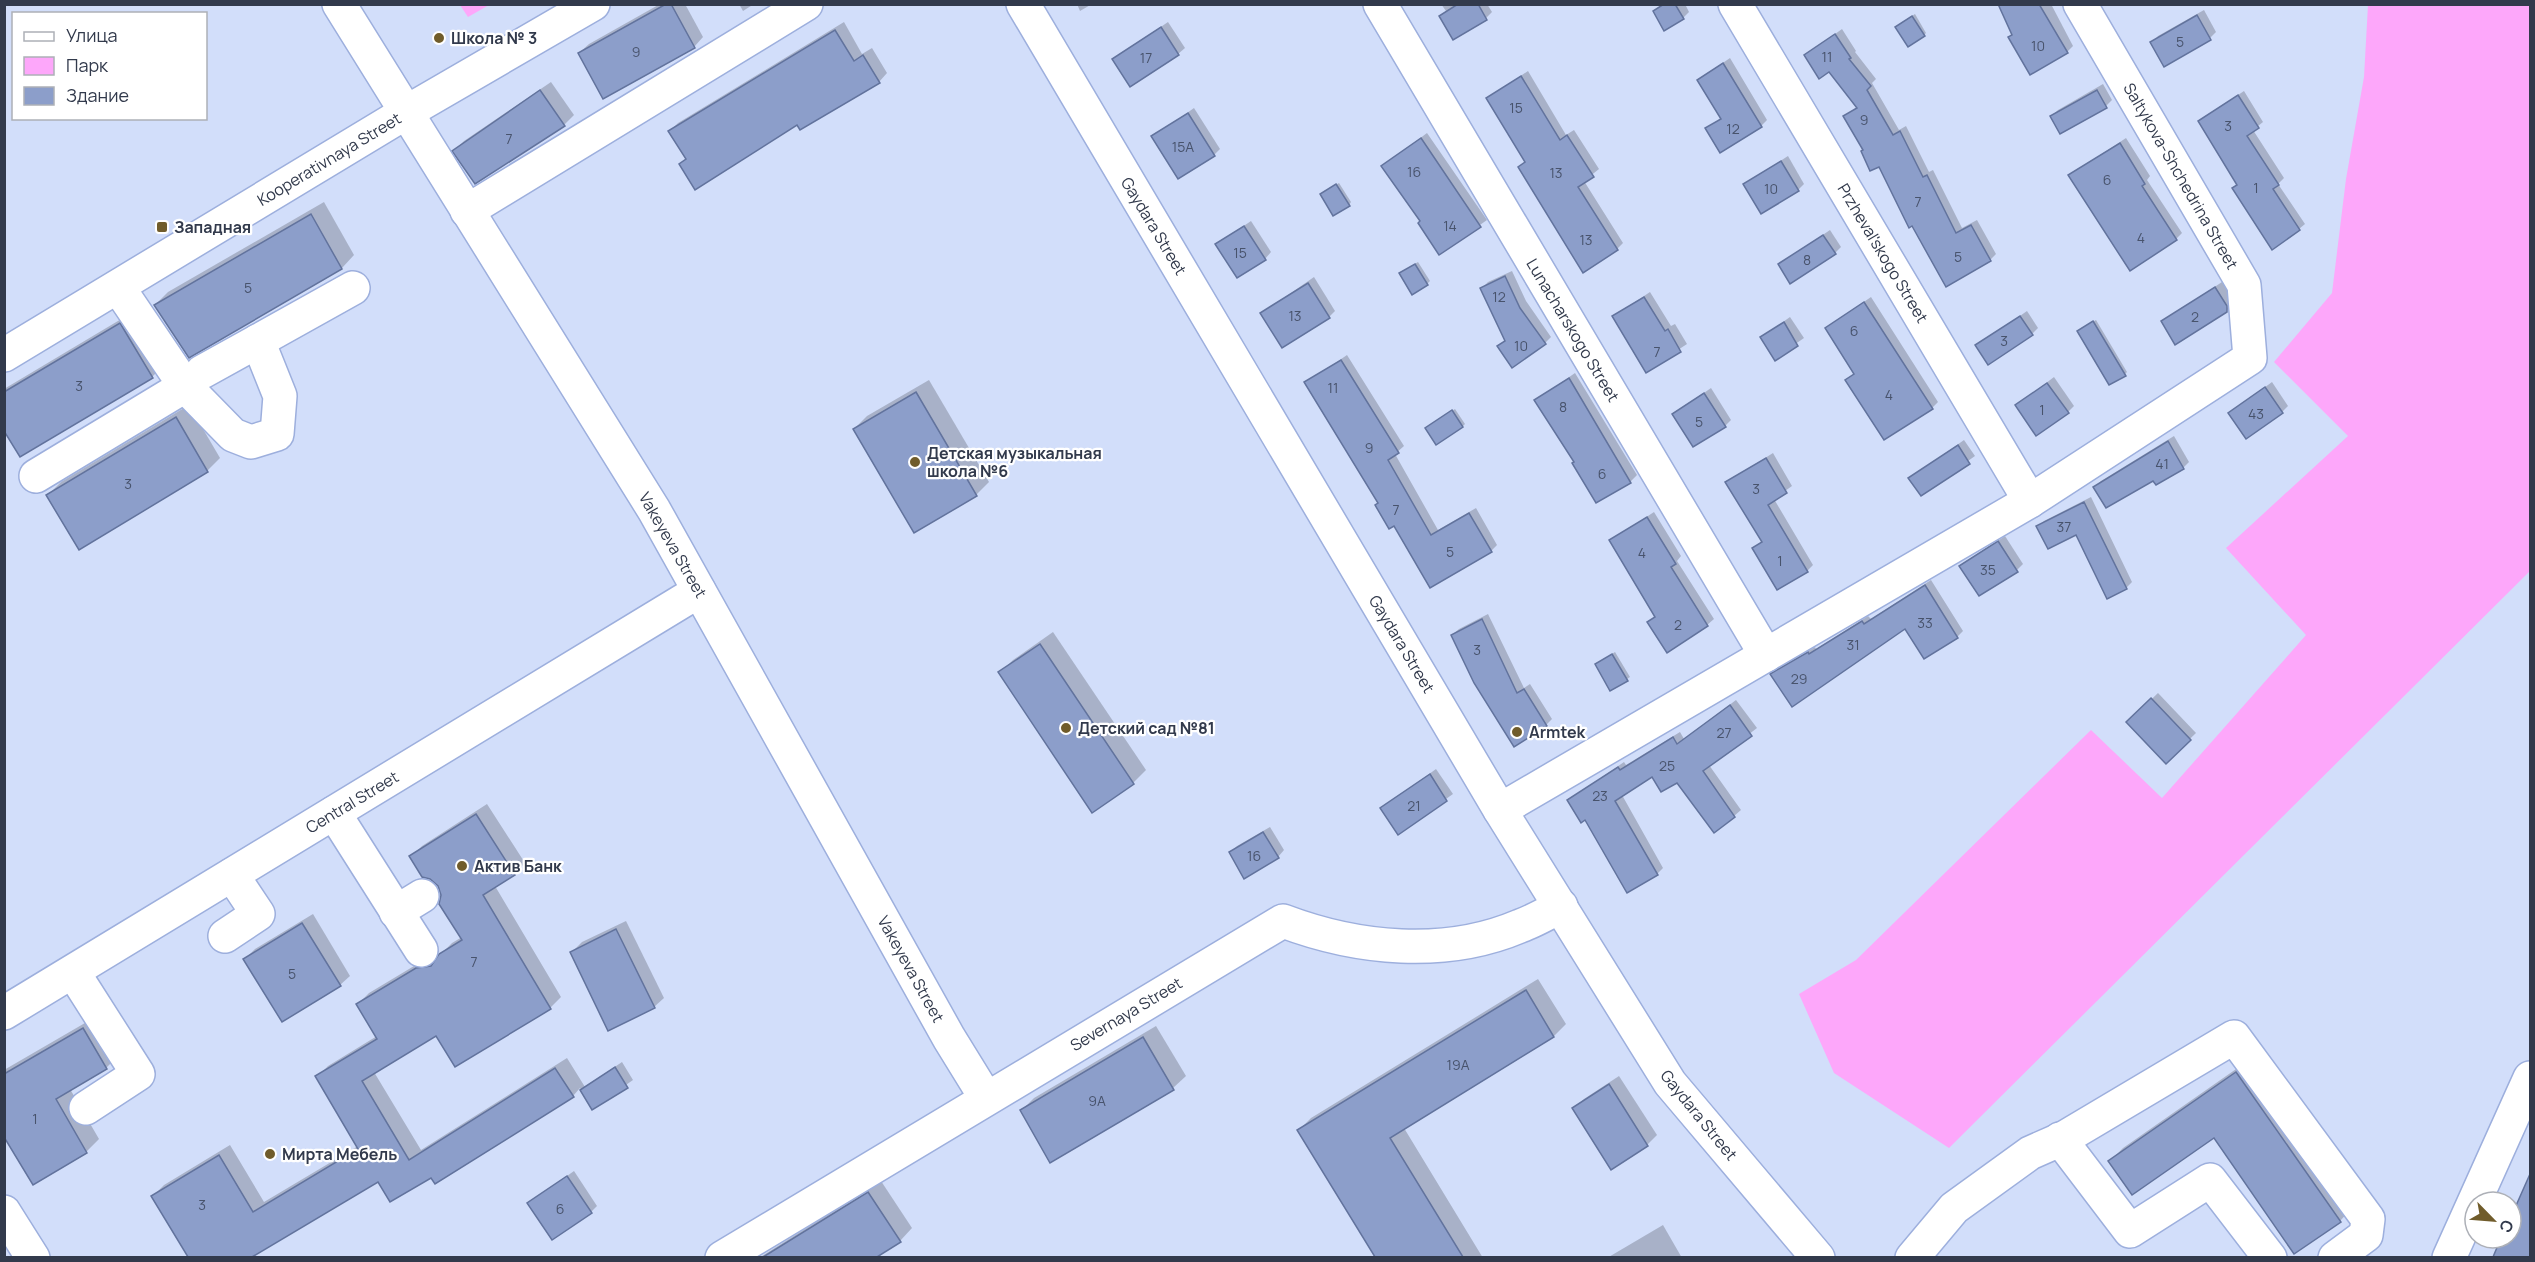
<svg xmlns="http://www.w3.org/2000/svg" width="2535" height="1262" font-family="Manrope,sans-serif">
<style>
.green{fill:#fda7fa}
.shadow{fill:#0003}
.building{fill:#8c9eca;stroke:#62739d;stroke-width:1.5}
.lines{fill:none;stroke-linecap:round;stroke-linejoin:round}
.minor-casing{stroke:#9dafdd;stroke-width:36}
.minor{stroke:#fff;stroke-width:33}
.poi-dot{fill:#705c2b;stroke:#fff;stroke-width:2}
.labels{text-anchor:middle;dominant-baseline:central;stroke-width:4.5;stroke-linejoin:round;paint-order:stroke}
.number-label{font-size:14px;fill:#48536c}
.poi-label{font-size:16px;font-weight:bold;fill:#323a4c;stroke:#fff;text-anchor:start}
.street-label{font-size:16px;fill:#323a4c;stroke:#fff}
</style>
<rect width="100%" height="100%" fill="#d2defa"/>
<g class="green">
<polygon points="460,5 489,5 468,17"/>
<polygon points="2368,5 2530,5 2530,571 1949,1148 1834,1073 1799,994 1856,960 2091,730 2162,798 2306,635 2226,548 2348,436 2274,362 2332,293 2346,179 2364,77"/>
</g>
<g class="shadow">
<polygon points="660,4 685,4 703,37 694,47 579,53 589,44"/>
<polygon points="739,4 754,4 743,11"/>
<polygon points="1077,4 1092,4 1080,11"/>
<polygon points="1441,4 1487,4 1492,12 1486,18 1440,17 1446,11"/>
<polygon points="1662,4 1685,4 1689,12 1683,18 1654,11"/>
<polygon points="2000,4 2051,4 2073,46 2067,52 2013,34"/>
<polygon points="2204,10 2216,32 2210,38 2164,65 2152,43 2158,36"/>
<polygon points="1915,14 1926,33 1924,35 1900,24"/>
<polygon points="844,22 862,54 872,48 887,73 879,82 798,123 681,164 687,158 670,131 678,123"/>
<polygon points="1168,22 1185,48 1178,54 1114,59"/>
<polygon points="1842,29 1856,51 1855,52 1876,79 1872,83 1899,130 1906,126 1929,172 1933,170 1962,228 1977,220 1996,254 1990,260 1946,285 1879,165 1864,149 1845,116 1857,107 1829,70 1806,55"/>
<polygon points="1730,58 1767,120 1761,126 1707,129 1722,117 1698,80"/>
<polygon points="1528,71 1566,135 1574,130 1599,169 1584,181 1623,243 1617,249 1520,167 1526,161 1488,98"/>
<polygon points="551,82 574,115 564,125 475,182 454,151 464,141"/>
<polygon points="2103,84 2112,100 2106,106 2052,116 2058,110"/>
<polygon points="2244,91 2263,122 2253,130 2284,178 2278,184 2305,224 2299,229 2199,121"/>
<polygon points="1194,108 1220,149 1214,155 1153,137"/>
<polygon points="1427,133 1487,220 1440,253 1422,221 1383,166"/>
<polygon points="2126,138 2150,176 2147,180 2182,233 2176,239 2070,175"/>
<polygon points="1788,156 1804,184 1798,190 1745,184"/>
<polygon points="1339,183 1351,202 1349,205 1325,192"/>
<polygon points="324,202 354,255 342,268 189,356 155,305 168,292"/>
<polygon points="1251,221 1271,252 1265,259 1217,244"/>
<polygon points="1830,230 1841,247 1835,253 1780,264"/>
<polygon points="1418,262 1430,281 1427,284 1403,271"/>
<polygon points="1512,271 1526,301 1551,337 1545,343 1499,346 1506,339 1482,288 1488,282"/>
<polygon points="1314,277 1335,311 1329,317 1262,313"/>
<polygon points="2222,282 2233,299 2233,304 2226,311 2162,322"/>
<polygon points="1650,292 1671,326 1675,324 1687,344 1646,371 1614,316"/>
<polygon points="1871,297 1938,402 1932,408 1847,380 1855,373 1826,328"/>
<polygon points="2027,311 2038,328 2032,334 1977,346"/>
<polygon points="133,312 165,364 152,377 4,428 4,389"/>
<polygon points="1790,317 1804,338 1775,358 1762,337"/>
<polygon points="2096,320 2127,372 2125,374 2082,328"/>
<polygon points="1347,355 1404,446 1395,454 1438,530 1476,508 1497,545 1491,551 1430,586 1395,524 1379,503 1306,383"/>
<polygon points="1575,373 1637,475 1631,481 1596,501 1576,462 1536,400"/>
<polygon points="2054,377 2074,406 2068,412 2017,405"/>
<polygon points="929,380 989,482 976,495 854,429 867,416"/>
<polygon points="2272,382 2288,406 2282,412 2230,413"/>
<polygon points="1711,388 1731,420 1725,426 1674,414"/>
<polygon points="189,405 220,458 207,471 79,548 48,495 61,482"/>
<polygon points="1455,409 1465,424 1463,426 1430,426"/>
<polygon points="2174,436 2189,462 2183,468 2154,479 2095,487 2101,481"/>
<polygon points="1964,440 1975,456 1921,494 1910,478"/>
<polygon points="1773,453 1792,486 1774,499 1813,565 1807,571 1754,549 1763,541 1727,482"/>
<polygon points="2091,497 2132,582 2126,588 2076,533 2038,527 2044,521"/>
<polygon points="1654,512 1681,556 1677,561 1714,619 1707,625 1649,622 1656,616 1610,541"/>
<polygon points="2005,536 2023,564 2017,570 1961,566"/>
<polygon points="1931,580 1963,631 1957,637 1906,627 1772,674 1778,668 1815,647 1816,649 1868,616 1871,619"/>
<polygon points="1488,614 1524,688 1530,684 1552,719 1546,725 1452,635 1459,629"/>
<polygon points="1053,632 1146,770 1133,783 1000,673 1013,660"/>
<polygon points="1615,652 1630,677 1627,679 1600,662"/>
<polygon points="2158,693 2196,733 2166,762 2128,722"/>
<polygon points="1736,700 1757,728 1709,765 1741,810 1734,816 1714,831 1678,781 1652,775 1622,795 1663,868 1657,874 1586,818 1569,800 1624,762 1626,765 1680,732 1684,739"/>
<polygon points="1436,769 1453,794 1398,833 1382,808"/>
<polygon points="487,804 525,863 514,874 495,886 561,997 550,1008 437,1034 374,1072 421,1150 567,1058 585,1087 622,1062 633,1080 593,1108 580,1088 573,1096 432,1175 379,1180 249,1258 189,1258 153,1196 164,1185 230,1145 264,1202 358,1146 317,1077 328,1066 377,1036 358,1004 369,993 429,957 439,956 452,943 462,937 439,885 411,857 422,846"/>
<polygon points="1270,827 1284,850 1278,857 1230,853 1237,846"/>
<polygon points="313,914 350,976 340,985 245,959 255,949"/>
<polygon points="626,921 664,998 654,1007 572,952 582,942"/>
<polygon points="1538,979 1566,1024 1554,1036 1404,1128 1483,1258 1377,1258 1299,1130 1311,1118"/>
<polygon points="97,1016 119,1055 106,1068 70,1089 99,1139 86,1152 4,1134 4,1070"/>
<polygon points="1156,1026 1186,1076 1173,1088 1021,1111 1034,1098"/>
<polygon points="2249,1060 2352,1208 2340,1221 2214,1136 2110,1161 2123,1148"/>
<polygon points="1619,1076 1657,1135 1647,1145 1611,1168 1574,1108 1584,1099"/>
<polygon points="574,1171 597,1206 591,1212 529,1203"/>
<polygon points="2530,1178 2530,1258 2494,1258 2503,1238 2511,1238 2511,1221"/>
<polygon points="881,1181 912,1228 900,1241 874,1258 759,1258"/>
<polygon points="1663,1225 1682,1258 1607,1258"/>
</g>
<g class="building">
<polygon points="666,4 671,4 695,48 603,99 578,53"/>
<polygon points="1458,4 1478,4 1487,20 1453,40 1439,16"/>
<polygon points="1664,4 1675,4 1684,19 1664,31 1653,11"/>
<polygon points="1998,4 2039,4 2068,53 2030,75 2008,37 2012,35"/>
<polygon points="2197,15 2211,40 2164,67 2150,42"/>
<polygon points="1912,16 1925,36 1908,47 1895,27"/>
<polygon points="1161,27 1179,55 1130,87 1112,59"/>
<polygon points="835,30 854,61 863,55 880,83 800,130 797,125 695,190 679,164 686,159 668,131"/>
<polygon points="1835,34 1851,58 1849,59 1871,86 1867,90 1893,135 1900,131 1923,177 1927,175 1956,233 1971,225 1991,261 1946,287 1912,226 1909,228 1879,167 1870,171 1861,151 1863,150 1843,116 1857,108 1829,72 1819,79 1804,55"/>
<polygon points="1723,63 1762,127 1720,153 1705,128 1721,119 1697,80"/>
<polygon points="1521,76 1560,140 1567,135 1594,177 1578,187 1618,250 1583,273 1518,167 1525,162 1486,98"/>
<polygon points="540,90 565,126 475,184 452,151"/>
<polygon points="2097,90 2107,108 2060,134 2050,116"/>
<polygon points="2238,95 2259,128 2247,136 2279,185 2273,189 2300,230 2272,250 2232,188 2237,185 2198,121"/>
<polygon points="1188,113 1215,156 1178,179 1151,136"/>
<polygon points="1421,138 1481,227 1439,255 1418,223 1420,221 1381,166"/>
<polygon points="2120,143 2145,184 2142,186 2177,240 2130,271 2068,175"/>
<polygon points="1781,161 1799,191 1761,214 1743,184"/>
<polygon points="1336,184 1350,206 1333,216 1320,194"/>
<polygon points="311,214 342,269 189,358 154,305"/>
<polygon points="1244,226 1266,260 1237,278 1215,244"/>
<polygon points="1823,235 1836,254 1790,284 1778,264"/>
<polygon points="1415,264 1428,285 1412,295 1399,273"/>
<polygon points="1505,276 1520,308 1546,344 1512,368 1497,346 1505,341 1480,288"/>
<polygon points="1308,283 1330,318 1282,348 1260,313"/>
<polygon points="2215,287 2227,306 2227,312 2175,345 2161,321"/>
<polygon points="1644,297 1665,331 1668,329 1681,352 1646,373 1612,316"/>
<polygon points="1864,302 1933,409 1884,440 1845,380 1854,374 1825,328"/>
<polygon points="2020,316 2033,335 1988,365 1975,345"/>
<polygon points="2093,321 2126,376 2109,385 2077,331"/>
<polygon points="1784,322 1798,346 1775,361 1760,337"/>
<polygon points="120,323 153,378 20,457 4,431 4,392"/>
<polygon points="1341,360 1399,453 1388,460 1431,535 1469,513 1492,552 1430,588 1394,526 1389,529 1375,505 1378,503 1304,382"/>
<polygon points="1569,378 1631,483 1596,503 1572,463 1574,462 1534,400"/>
<polygon points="2047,383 2069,413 2036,436 2015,405"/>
<polygon points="2265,387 2283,413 2246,439 2228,413"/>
<polygon points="916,392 977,496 914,533 853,429"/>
<polygon points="1704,393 1726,427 1693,447 1672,414"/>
<polygon points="1452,410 1463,427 1436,445 1425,428"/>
<polygon points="176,417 208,472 79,550 46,495"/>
<polygon points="2168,441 2184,469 2156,485 2153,481 2106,508 2093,487"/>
<polygon points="1958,445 1970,464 1921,496 1908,478"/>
<polygon points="1766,458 1787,493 1768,505 1808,572 1777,590 1752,548 1762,542 1725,482"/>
<polygon points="2084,502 2127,589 2107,599 2076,535 2048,549 2036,526"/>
<polygon points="1647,517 1676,564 1671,567 1708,626 1667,653 1647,622 1655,617 1609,540"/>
<polygon points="1998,541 2018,572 1979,596 1959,566"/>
<polygon points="1925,585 1958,638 1924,659 1905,629 1792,707 1770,674 1808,652 1809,654 1862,621 1864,624"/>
<polygon points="1482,619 1517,693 1524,689 1547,726 1514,747 1474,683 1451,635"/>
<polygon points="1040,644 1134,784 1092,813 998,672"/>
<polygon points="1612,654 1628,681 1610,691 1595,664"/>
<polygon points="2151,698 2191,740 2166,764 2126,722"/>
<polygon points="1730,705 1752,736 1703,771 1735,817 1714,833 1677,783 1661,792 1652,777 1615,801 1658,875 1627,893 1585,820 1581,823 1567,800 1618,767 1620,770 1673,737 1677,744"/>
<polygon points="1430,774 1447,801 1398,835 1380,808"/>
<polygon points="476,814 515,875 483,895 551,1009 455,1067 436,1036 362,1081 409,1160 555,1068 574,1097 435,1184 431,1178 390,1202 378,1182 252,1257 188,1257 151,1196 219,1155 253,1212 358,1149 315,1076 377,1039 356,1004 416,968 431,966 439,954 462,940 439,904 441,895 438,886 430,879 422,877 409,856"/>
<polygon points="1263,832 1279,858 1244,879 1229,852"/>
<polygon points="302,923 341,986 282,1022 243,959"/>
<polygon points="616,929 655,1008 608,1031 570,952"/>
<polygon points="1526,990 1554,1037 1390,1138 1463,1257 1375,1257 1297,1130"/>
<polygon points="83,1028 107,1069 56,1099 87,1153 33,1185 4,1137 4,1074"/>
<polygon points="1143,1037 1174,1090 1050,1163 1020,1110"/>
<polygon points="615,1067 628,1088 592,1110 580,1090"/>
<polygon points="2236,1072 2341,1222 2294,1254 2214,1138 2132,1195 2108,1161"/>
<polygon points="1609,1084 1648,1146 1611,1170 1572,1108"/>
<polygon points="2530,1174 2530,1257 2493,1257 2501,1238 2511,1238 2511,1217"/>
<polygon points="567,1176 592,1213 552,1240 527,1203"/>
<polygon points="868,1192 901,1242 877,1257 763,1257"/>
</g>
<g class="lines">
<g class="minor-casing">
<g id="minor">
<polyline points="339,4 654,510 949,1038 986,1098"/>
<polyline points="1023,4 1500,810 1670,1083 1818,1258"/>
<polyline points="1380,4 1766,655"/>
<polyline points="1735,4 2030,501"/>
<polyline points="467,211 806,4"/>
<polyline points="4,355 405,113 593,4"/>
<polyline points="202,372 258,341"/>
<polyline points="185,386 233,435 251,442 277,434 280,396 258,341 353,288"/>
<polyline points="36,476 185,386 118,287"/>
<polyline points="1500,810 2030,501 2250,358 2244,285 2080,4"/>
<polyline points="334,813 421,950"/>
<polyline points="396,912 422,896"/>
<polyline points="225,936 258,914 232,875"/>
<polyline points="73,972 138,1074 86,1108"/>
<polyline points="4,1013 699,591"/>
<polyline points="2060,1139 2130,1231 2210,1180 2270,1258"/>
<polyline points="4,1212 33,1258"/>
<path d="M722,1258l561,-337c74,28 162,37 237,5 14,-5 28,-13 41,-20"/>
<polyline points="1912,1258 1954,1208 2030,1153 2064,1138 2234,1037 2368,1219 2366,1235 2335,1258"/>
<polyline points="2449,1258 2530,1078"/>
</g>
</g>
<use href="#minor" class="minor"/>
</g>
<g class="poi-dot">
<circle cx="439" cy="38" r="6"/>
<rect x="156" y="221" width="12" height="12" rx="3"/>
<circle cx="915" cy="462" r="6"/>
<circle cx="1066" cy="728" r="6"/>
<circle cx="1517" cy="732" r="6"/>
<circle cx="462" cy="866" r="6"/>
<circle cx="270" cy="1154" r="6"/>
</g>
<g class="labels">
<g class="number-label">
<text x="2180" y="41">5</text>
<text x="2038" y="45">10</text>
<text x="636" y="51">9</text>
<text x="1827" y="56">11</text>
<text x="1146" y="57">17</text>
<text x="1516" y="107">15</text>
<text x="1864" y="119">9</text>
<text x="2228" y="125">3</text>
<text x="1733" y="128">12</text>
<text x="509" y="138">7</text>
<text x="1183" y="146">15А</text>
<text x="1414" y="171">16</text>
<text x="1556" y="172">13</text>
<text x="2107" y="179">6</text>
<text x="2256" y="187">1</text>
<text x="1771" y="188">10</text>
<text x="1918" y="201">7</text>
<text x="1450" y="225">14</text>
<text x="2141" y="237">4</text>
<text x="1586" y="239">13</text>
<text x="1240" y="252">15</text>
<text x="1958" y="256">5</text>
<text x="1807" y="259">8</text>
<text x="248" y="287">5</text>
<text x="1499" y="296">12</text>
<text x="1295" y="315">13</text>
<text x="2195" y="316">2</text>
<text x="1854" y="330">6</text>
<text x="2004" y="340">3</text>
<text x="1521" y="345">10</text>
<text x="1657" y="351">7</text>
<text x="79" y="385">3</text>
<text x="1333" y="387">11</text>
<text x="1889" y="394">4</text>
<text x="1563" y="406">8</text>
<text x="2042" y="409">1</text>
<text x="2256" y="413">43</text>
<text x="1699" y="421">5</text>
<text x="1369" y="447">9</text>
<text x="2162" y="463">41</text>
<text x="1602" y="473">6</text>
<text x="128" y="483">3</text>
<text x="1756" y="488">3</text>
<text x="1396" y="509">7</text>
<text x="2064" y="526">37</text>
<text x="1450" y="551">5</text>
<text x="1642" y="552">4</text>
<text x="1780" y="560">1</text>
<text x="1988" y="569">35</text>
<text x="1925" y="622">33</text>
<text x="1678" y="624">2</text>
<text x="1853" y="644">31</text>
<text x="1477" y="649">3</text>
<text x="1799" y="678">29</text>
<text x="1724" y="732">27</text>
<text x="1667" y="765">25</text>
<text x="1600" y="795">23</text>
<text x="1414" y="805">21</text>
<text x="1254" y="855">16</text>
<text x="474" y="961">7</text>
<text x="292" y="973">5</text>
<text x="1458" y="1064">19А</text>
<text x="1097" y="1100">9А</text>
<text x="35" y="1118">1</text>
<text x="202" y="1204">3</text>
<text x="560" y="1208">6</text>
</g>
<g class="poi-label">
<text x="451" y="38">Школа № 3</text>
<text x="174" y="227">Западная</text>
<text x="927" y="453">Детская музыкальная<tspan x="927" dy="18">школа №6</tspan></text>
<text x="1078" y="728">Детский сад №81</text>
<text x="1529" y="732">Armtek</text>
<text x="474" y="866">Актив Банк</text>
<text x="282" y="1154">Мирта Мебель</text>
</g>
<g class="street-label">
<text transform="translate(329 159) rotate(-31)">Kooperativnaya Street</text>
<text transform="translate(2181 176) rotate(60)">Saltykova-Shchedrina Street</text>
<text transform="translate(1154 226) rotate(59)">Gaydara Street</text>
<text transform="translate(1883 253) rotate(59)">Przheval'skogo Street</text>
<text transform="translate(1573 330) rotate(59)">Lunacharskogo Street</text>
<text transform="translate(673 545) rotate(60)">Vakeyeva Street</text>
<text transform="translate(1402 644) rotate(59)">Gaydara Street</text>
<text transform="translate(352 802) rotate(-31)">Central Street</text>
<text transform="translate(911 969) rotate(61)">Vakeyeva Street</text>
<text transform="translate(1126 1014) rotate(-31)">Severnaya Street</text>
<text transform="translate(1699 1115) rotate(51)">Gaydara Street</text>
</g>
</g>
<rect width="2535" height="1262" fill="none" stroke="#323a4c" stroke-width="12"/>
<rect x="12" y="12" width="195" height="108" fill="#ffffff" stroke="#adb0b7" stroke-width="1.5"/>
<rect x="24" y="32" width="30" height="9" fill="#ffffff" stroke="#adb0b7" stroke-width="1.5"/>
<text x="66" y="42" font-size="18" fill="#323a4c">Улица</text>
<rect x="24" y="57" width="30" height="18" fill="#fda7fa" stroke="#adb0b7" stroke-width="1.5"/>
<text x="66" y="72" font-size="18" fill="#323a4c">Парк</text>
<rect x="24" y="87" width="30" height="18" fill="#8c9eca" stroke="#adb0b7" stroke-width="1.5"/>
<text x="66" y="102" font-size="18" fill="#323a4c">Здание</text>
<g transform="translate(2493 1220) rotate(115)"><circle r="28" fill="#ffffff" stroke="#adb0b7" stroke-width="1.5"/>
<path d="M0-4.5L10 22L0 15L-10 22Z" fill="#705c2b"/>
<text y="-9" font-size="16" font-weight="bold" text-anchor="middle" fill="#323a4c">С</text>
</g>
</svg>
